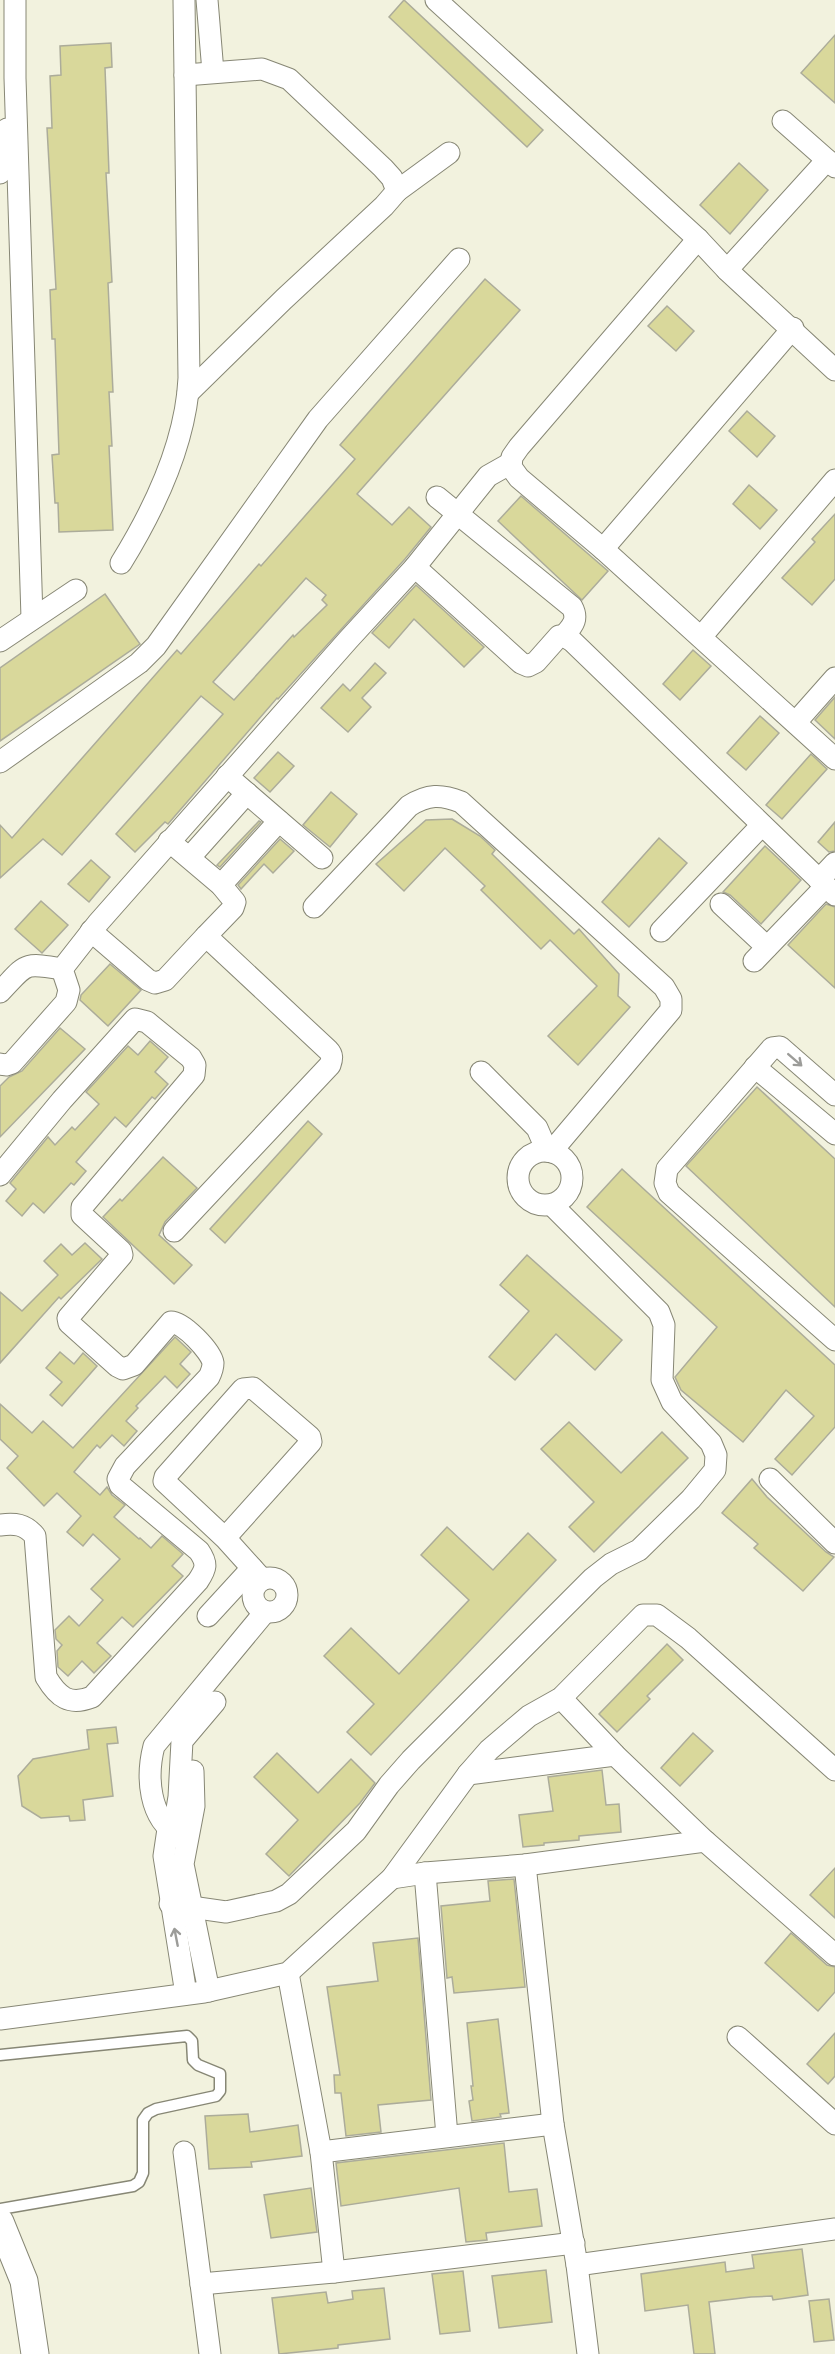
<svg xmlns="http://www.w3.org/2000/svg" width="835" height="2354" font-family="Inter,sans-serif">
<style>
.building{fill:#d9d89b;stroke:#acac9a;stroke-width:1.5;fill-rule:evenodd}
.lines{fill:none;stroke-linecap:round;stroke-linejoin:round}
.service-casing{stroke:#878775;stroke-width:13}
.minor-casing{stroke:#878775;stroke-width:23}
.tertiary-casing{stroke:#878775;stroke-width:29}
.service{stroke:#fff;stroke-width:10}
.minor{stroke:#fff;stroke-width:21}
.tertiary{stroke:#fff;stroke-width:27}
.oneway{stroke:#9c9c99}
</style>
<rect width="100%" height="100%" fill="#f2f2de"/>
<g class="building">
<polygon points="404,0 543,130 527,147 389,17"/>
<polygon points="835,35 835,103 801,73"/>
<polygon points="111,43 112,67 105,68 109,173 106,173 112,282 108,283 113,392 109,392 112,446 109,446 113,530 59,532 58,503 55,503 52,455 59,454 55,339 52,339 50,290 56,289 47,128 52,128 50,76 61,75 60,46"/>
<polygon points="739,163 768,190 730,234 700,205"/>
<path d="M485,279l35,31 -163,184 35,31 17,-18 22,20 -26,32 -127,140 -1,-1 -109,126 -3,-2 -30,30 -19,-18 107,-120 -22,-18 -139,159 -19,-16 -43,39v-53l12,13 165,-188 4,4 78,-90 2,2 94,-107 -15,-14zM306,578l20,17 -4,5 5,5 -33,32 -1,-2 -59,65 -21,-18z"/>
<polygon points="667,306 694,331 676,351 648,326"/>
<polygon points="747,411 775,436 757,457 729,431"/>
<polygon points="749,485 777,510 760,529 733,504"/>
<polygon points="521,496 608,571 582,600 498,521"/>
<polygon points="835,514 835,579 812,605 782,578 815,542 812,539"/>
<polygon points="416,585 484,647 464,667 414,619 389,648 372,633"/>
<polygon points="105,594 140,644 0,741 0,668"/>
<polygon points="693,650 711,666 680,700 663,684"/>
<polygon points="375,663 386,673 362,698 371,707 348,732 321,708 343,684 350,691"/>
<polygon points="835,697 835,739 815,720"/>
<polygon points="760,716 779,733 746,770 727,753"/>
<polygon points="278,752 294,766 270,792 254,778"/>
<polygon points="811,754 827,769 782,819 766,805"/>
<polygon points="331,792 357,814 330,847 303,825"/>
<polygon points="452,819 480,836 495,850 492,854 574,934 579,929 619,974 618,996 630,1007 578,1065 548,1036 597,986 550,940 541,949 481,890 485,886 445,848 404,891 376,864 426,820"/>
<polygon points="259,821 261,822 220,867 217,865"/>
<polygon points="835,822 835,851 829,852 818,842"/>
<polygon points="659,838 687,863 629,927 602,902"/>
<polygon points="280,839 294,851 273,873 264,864 241,889 238,885"/>
<polygon points="765,846 801,880 761,924 730,895 723,892"/>
<polygon points="91,860 110,877 89,902 68,884"/>
<polygon points="41,901 68,925 42,953 15,929"/>
<polygon points="826,904 835,907 835,988 788,945"/>
<polygon points="110,964 141,990 108,1026 80,1000 81,995"/>
<polygon points="60,1028 85,1049 0,1137 0,1086 9,1077 22,1071"/>
<polygon points="150,1041 168,1057 155,1072 168,1084 155,1099 152,1097 126,1127 115,1117 76,1162 86,1171 74,1185 71,1183 44,1213 33,1203 22,1216 6,1201 16,1189 10,1183 48,1137 55,1145 72,1127 75,1130 99,1104 86,1092 128,1046 138,1055"/>
<polygon points="757,1087 835,1159 835,1307 686,1166"/>
<polygon points="308,1121 322,1134 225,1243 210,1229"/>
<polygon points="163,1157 197,1188 165,1222 159,1235 192,1265 174,1284 103,1217 120,1199 122,1201"/>
<polygon points="622,1169 835,1365 835,1427 792,1475 775,1459 814,1416 786,1390 743,1442 681,1390 675,1377 717,1327 587,1207"/>
<polygon points="85,1243 102,1259 61,1299 59,1297 0,1363 0,1292 22,1311 58,1275 44,1261 61,1244 72,1255"/>
<polygon points="527,1255 622,1340 595,1370 556,1334 515,1380 489,1357 529,1311 500,1285"/>
<polygon points="175,1337 191,1352 180,1364 190,1374 177,1388 165,1376 136,1406 138,1408 126,1421 137,1431 124,1446 112,1435 100,1448 97,1445 74,1472 100,1495 107,1487 112,1495 125,1505 114,1517 139,1539 140,1538 151,1548 162,1536 183,1554 172,1566 183,1576 133,1627 122,1617 97,1643 111,1656 94,1673 82,1661 68,1676 58,1667 57,1651 62,1645 56,1639 55,1630 69,1616 79,1626 103,1600 91,1589 120,1559 93,1534 83,1546 67,1532 81,1516 57,1493 44,1506 7,1468 18,1456 0,1439 0,1404 32,1433 43,1421 73,1448"/>
<polygon points="60,1352 74,1364 83,1353 97,1366 62,1406 50,1395 62,1382 46,1368"/>
<polygon points="569,1422 621,1473 662,1432 688,1458 594,1552 569,1527 594,1502 541,1449"/>
<polygon points="752,1479 767,1497 826,1552 834,1557 803,1591 754,1548 758,1544 722,1513"/>
<polygon points="447,1527 493,1570 528,1533 556,1560 371,1755 347,1732 374,1704 324,1656 351,1628 399,1674 469,1600 421,1555"/>
<polygon points="667,1644 683,1660 647,1696 650,1699 617,1732 599,1714"/>
<polygon points="116,1727 118,1743 107,1744 113,1796 83,1800 85,1820 70,1821 69,1816 41,1818 22,1806 18,1776 33,1759 89,1749 87,1730"/>
<polygon points="693,1733 713,1751 680,1786 661,1768"/>
<polygon points="277,1753 318,1793 351,1759 375,1783 360,1803 289,1876 266,1854 298,1820 254,1777"/>
<polygon points="602,1770 606,1805 619,1804 621,1832 579,1836 579,1840 544,1843 544,1845 523,1847 519,1815 553,1811 548,1777"/>
<polygon points="835,1868 835,1918 810,1895"/>
<polygon points="514,1879 525,1987 454,1993 452,1977 447,1978 441,1906 490,1901 488,1881"/>
<polygon points="791,1933 827,1965 835,1967 835,1992 818,2011 765,1963"/>
<polygon points="418,1938 431,2100 378,2105 381,2132 346,2136 341,2093 335,2093 334,2075 340,2075 327,1987 378,1981 373,1943"/>
<polygon points="498,2019 509,2113 500,2114 501,2117 472,2121 469,2101 473,2100 471,2086 473,2086 467,2023"/>
<polygon points="835,2033 835,2076 828,2084 807,2064"/>
<polygon points="248,2114 250,2132 298,2125 302,2156 251,2162 252,2167 209,2169 205,2116"/>
<polygon points="504,2143 509,2192 537,2189 542,2226 486,2233 487,2240 466,2242 459,2188 341,2206 336,2163"/>
<polygon points="311,2188 317,2232 271,2238 264,2195"/>
<polygon points="802,2249 808,2295 773,2300 772,2296 751,2297 709,2302 715,2354 694,2354 688,2305 645,2311 641,2274 725,2262 726,2272 754,2268 752,2255"/>
<polygon points="546,2270 552,2322 499,2328 492,2276"/>
<polygon points="463,2271 470,2331 440,2334 432,2274"/>
<polygon points="384,2288 390,2339 338,2345 338,2348 279,2354 272,2298 326,2292 328,2303 353,2299 352,2291"/>
<polygon points="829,2299 834,2340 814,2342 809,2301"/>
</g>
<g class="lines">
<g class="service-casing">
<polyline id="service" points="0,2055 187,2036 192,2041 193,2060 198,2065 220,2074 220,2091 216,2096 156,2109 148,2113 143,2120 143,2173 139,2182 133,2186 0,2209"/>
</g>
<g class="minor-casing">
<g id="minor">
<polyline points="15,0 15,78 32,618"/>
<polyline points="207,0 213,72"/>
<polyline points="436,0 698,239 727,270 835,370"/>
<polyline points="185,75 262,69 289,79 383,168 392,178 397,191 449,153"/>
<polyline points="783,121 835,167"/>
<polyline points="0,173 7,129"/>
<polyline points="698,239 519,447 512,457 511,467 519,478 603,549 835,759"/>
<polyline points="727,270 827,160"/>
<polyline points="188,393 284,299 384,206 397,191"/>
<path d="M437,497l135,110c7,13 0,19 -8,29"/>
<polyline points="603,549 793,328"/>
<path d="M121,563c34,-55 65,-120 68,-185l-5,-378"/>
<polyline points="415,567 521,663 528,666 536,662 559,636 564,636 572,641 835,895"/>
<polyline points="701,637 835,480"/>
<polyline points="0,641 76,590"/>
<polyline points="796,722 835,678"/>
<polyline points="0,762 139,663 156,646 318,419 459,259"/>
<polyline points="227,776 322,858"/>
<path d="M169,841l52,44 14,17 -2,6 -27,28 122,114c5,5 4,9 2,15l-156,166"/>
<polyline points="190,857 247,793"/>
<polyline points="819,880 835,863"/>
<polyline points="221,885 279,821"/>
<polyline points="721,904 767,947"/>
<path d="M314,907l95,-101c19,-12 32,-12 52,-4l203,185 7,12v11l-120,142"/>
<polyline points="91,931 148,980 155,983 165,980 206,936"/>
<polyline points="661,931 762,825"/>
<polyline points="754,961 826,886"/>
<path d="M0,992c27,-28 22,-30 62,-23"/>
<polyline points="0,1064 6,1065 12,1063 66,1002 69,990 62,969 98,923 348,640 415,567 488,476 511,463"/>
<polyline points="755,1067 835,1134"/>
<polyline points="481,1072 537,1128 547,1151"/>
<polyline points="835,1095 780,1047 772,1048 667,1169 665,1183 669,1193 835,1340"/>
<circle cx="545" cy="1178" r="27"/>
<path d="M0,1175l62,-75 73,-81 12,3 44,36 4,7 -1,10 -112,132v8l39,36 1,4 -54,63 1,5 48,43 6,3 11,-4 37,-43c12,0 40,29 42,41 0,5 -2,10 -4,14l-84,89 -7,13 2,6 79,66c9,13 7,18 -1,30l-106,116c-23,9 -34,0 -46,-20l-11,-141c-10,-12 -20,-13 -35,-11"/>
<polyline points="770,1479 835,1543"/>
<polyline points="225,1538 311,1442 310,1437 253,1388 243,1389 165,1477 164,1481 225,1538 262,1579"/>
<circle cx="270" cy="1595" r="17"/>
<polyline points="208,1616 252,1568"/>
<polyline points="561,1698 615,1755 705,1841 835,1955"/>
<polyline points="193,1771 194,1806 183,1864 209,1991"/>
<polyline points="468,1774 615,1755"/>
<path d="M178,1835c-29,-17 -32,-58 -24,-89l111,-134"/>
<polyline points="525,1865 553,2124 577,2265 588,2354"/>
<polyline points="425,1873 447,2136"/>
<polyline points="392,1878 425,1873 525,1865 705,1841"/>
<polyline points="170,1904 226,1912 276,1901 289,1894 356,1831 389,1785 411,1760 593,1578 611,1564 639,1550 691,1499 715,1470 716,1455 711,1443 672,1402 662,1380 664,1325 659,1312 552,1205"/>
<polyline points="288,1973 321,2152 334,2272"/>
<polyline points="186,1994 164,1856 168,1829 176,1815 179,1797 182,1741 215,1702"/>
<polyline points="0,2019 204,1992 288,1973 392,1878 468,1774 489,1750 529,1716 561,1698 643,1615 657,1615 688,1638 835,1770"/>
<polyline points="738,2037 835,2124"/>
<polyline points="184,2152 210,2354"/>
<polyline points="321,2152 553,2124"/>
<polyline points="577,2265 835,2229"/>
<polyline points="201,2284 334,2272 574,2243"/>
</g>
</g>
<g class="tertiary-casing">
<polyline id="tertiary" points="0,2222 24,2281 35,2354"/>
</g>
<use href="#service" class="service"/>
<use href="#minor" class="minor"/>
<use href="#tertiary" class="tertiary"/>
</g>
<defs><path id="oneway-shaft" d="M-6 0H5M1.5-3L5.5 0L1.5 3" fill="none" stroke-width="1.6" stroke-linecap="round" stroke-linejoin="round" transform="scale(1.5)"/></defs>
<g class="oneway">
<use href="#oneway-shaft" transform="translate(795 1060) rotate(41)"/>
<use href="#oneway-shaft" transform="translate(176 1937) rotate(-101)"/>
</g>
</svg>
